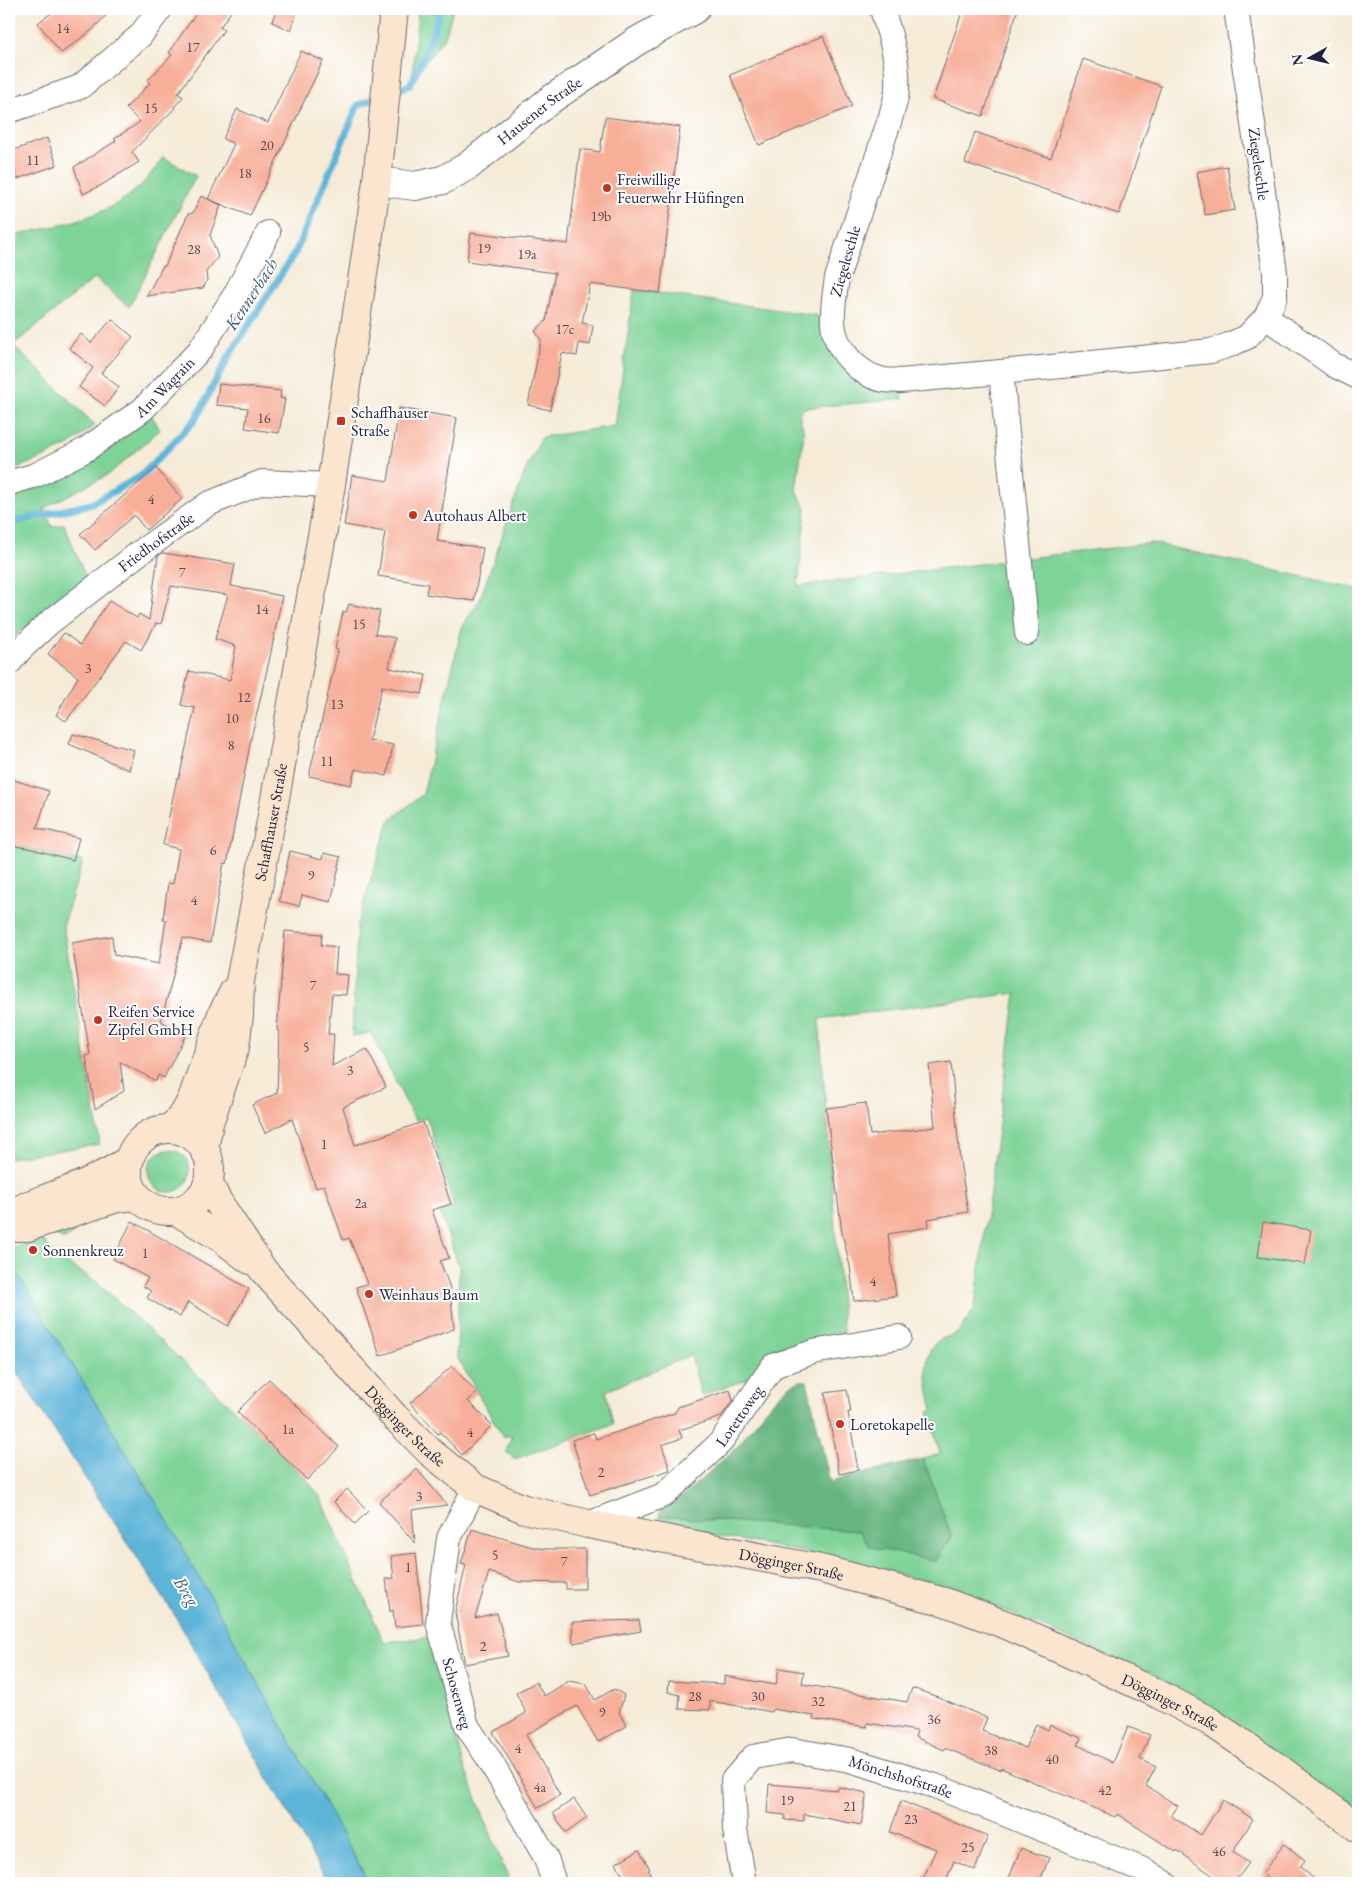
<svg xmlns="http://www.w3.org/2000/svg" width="1367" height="1892" font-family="'EB Garamond',serif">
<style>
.green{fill:#7ed397;stroke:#507a69}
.forest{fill:#66b580;stroke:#446c5e}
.water{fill:#5bb4d8;stroke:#3e6b8a}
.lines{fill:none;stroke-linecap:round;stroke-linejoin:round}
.stream{stroke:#5bb4d8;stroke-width:7}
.building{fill:#f7af99}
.minor-casing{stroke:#6c6872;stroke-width:26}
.tertiary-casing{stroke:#6c6872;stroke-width:30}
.secondary-casing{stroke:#6c6872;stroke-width:30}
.minor{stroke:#fff;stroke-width:24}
.tertiary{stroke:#fff;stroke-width:28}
.secondary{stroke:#fbe5cf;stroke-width:28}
.poi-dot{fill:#c8321e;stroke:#fff;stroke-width:2}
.labels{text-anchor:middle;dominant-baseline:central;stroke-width:4;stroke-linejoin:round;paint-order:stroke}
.number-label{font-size:14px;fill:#574552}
.street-label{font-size:16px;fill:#22223b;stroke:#fff}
.poi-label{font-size:16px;fill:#22223b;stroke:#fff;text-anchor:start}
.water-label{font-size:18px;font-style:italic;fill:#395c7a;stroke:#fff}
</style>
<rect width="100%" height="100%" fill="#fff"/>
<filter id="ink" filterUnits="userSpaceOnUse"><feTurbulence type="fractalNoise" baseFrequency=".02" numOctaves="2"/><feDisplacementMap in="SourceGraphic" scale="10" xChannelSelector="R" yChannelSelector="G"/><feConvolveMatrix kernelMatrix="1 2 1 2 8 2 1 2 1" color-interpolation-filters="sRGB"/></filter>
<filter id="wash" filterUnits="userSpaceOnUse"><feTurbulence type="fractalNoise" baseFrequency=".0096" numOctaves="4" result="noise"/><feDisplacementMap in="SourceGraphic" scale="20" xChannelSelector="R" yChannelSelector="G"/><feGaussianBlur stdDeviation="1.12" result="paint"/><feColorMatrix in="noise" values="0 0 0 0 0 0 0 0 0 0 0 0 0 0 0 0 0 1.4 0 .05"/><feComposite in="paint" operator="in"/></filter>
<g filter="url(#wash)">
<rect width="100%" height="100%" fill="#f5ebd7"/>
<g class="green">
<polygon points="418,9 453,9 445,37 412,79"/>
<path d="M163,157l33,19 -67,131 -34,-29 -82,67 82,80 -24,19 -29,14 -33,13v-226h8l1,-10c43,-11 91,-17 124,-51 8,-8 15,-18 21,-27z"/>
<path d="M634,290l181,25 17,8 7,23 61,35 3,18 -99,9 -5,5 5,20 -8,56 10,20 -8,77 354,-43 206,46v1225l-142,-100 -60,-38 -149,-64 -52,-21 -67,-20 -63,-15 -167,-31 1,-9 293,21 -29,-78 17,-5 -12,-42 5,-2c-4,-20 -15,-55 6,-70 5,-3 13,-3 18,-7 7,-6 12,-18 18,-26l41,-314 -197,26 25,324 -143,53 -10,-41 -85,36 7,33 -98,35 -9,-7 6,-17 -9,2 -46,-80 2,-90 -19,-55 14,-6 -27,-88 -12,2 -44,-87 -19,3 5,-111 32,-104 34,-27 39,-167 18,-28 45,-128 17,-34 73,-11z"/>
<polygon points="151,414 160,430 109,474 44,508 52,527 64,524 87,580 57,601 9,641 9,492"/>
<polygon points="9,845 83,861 63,925 100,1144 9,1158"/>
<circle cx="169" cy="1171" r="21"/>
<polygon points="95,1215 67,1238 62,1239 45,1230"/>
<polygon points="43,1239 54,1255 97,1282 237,1412 307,1480 319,1495 384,1642 432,1637 464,1766 510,1883 369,1883 174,1532 9,1260 9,1249"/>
</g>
<polygon class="forest" points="800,1381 807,1381 830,1482 923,1459 952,1537 936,1561 870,1547 859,1531 659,1516 660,1508 682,1497 737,1447 771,1403 788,1387"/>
<polygon class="water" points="9,1260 174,1532 369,1883 328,1883 174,1614 9,1361"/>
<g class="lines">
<g class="stream">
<polyline points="391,92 410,85 426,52 441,9"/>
<polyline points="9,523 91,504 141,476 195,420 229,356 296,251 358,105 379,97"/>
</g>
</g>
<g id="blocks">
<g class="building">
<polygon points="57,9 112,9 91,31 61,53 38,23"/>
<polygon points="199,9 233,9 220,27 224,30 178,93 183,97 174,107 175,108 132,152 139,162 100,186 83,194 74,167 116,141 114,139 140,122 126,108 150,83 147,81 172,55 169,53"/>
<polygon points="276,9 297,9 291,31 272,22"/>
<polygon points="963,9 1018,9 983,116 933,99"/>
<polygon points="823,36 852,106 759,145 730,75"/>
<polygon points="301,51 323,61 250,216 208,199 234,144 223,139 237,109 268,123"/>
<polygon points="1083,59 1161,86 1119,214 965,163 975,132 1051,158"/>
<polygon points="605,117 680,127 660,293 590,284 582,323 593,325 590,345 579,343 577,356 562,353 550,410 528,405 541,340 535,331 546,321 555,273 467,261 471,233 486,235 486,234 568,244 580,149 600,152"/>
<polygon points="47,138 57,165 17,179 9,152"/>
<polygon points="1227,166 1235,210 1205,215 1197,172"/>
<polygon points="201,196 221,205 210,235 218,257 206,272 207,280 206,283 203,288 146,296 163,266 165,266 188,214 193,213"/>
<polygon points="112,319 133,337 101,373 119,387 105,406 79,387 93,368 69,348 81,334 91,343"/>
<polygon points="219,384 281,391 280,398 285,399 279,433 245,428 248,408 216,405"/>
<polygon points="399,408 457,418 437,541 483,548 474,601 426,594 428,584 378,576 385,532 344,525 352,475 388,481"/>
<polygon points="156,468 182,499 146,530 134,515 95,550 80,534"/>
<polygon points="163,553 235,564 231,586 282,596 270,657 252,734 227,864 224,863 210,943 183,938 161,1021 186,1034 164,1078 158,1075 156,1081 120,1062 124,1091 95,1109 86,1056 90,1055 72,943 112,936 114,955 159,964 166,920 163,919 168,883 173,884 179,849 163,845 177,778 179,778 195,708 181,705 189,671 230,680 236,646 215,639 228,595 171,586 161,624 155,623 156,624 141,650 126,641 66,721 56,715 78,677 48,654 64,633 80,645 109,601 137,618 139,614 149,620 158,556"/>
<polygon points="349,604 380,611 375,634 395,638 389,668 426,675 422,694 382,686 369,740 393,745 387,776 355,769 351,785 309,776 338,650 335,649 343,612 346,612"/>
<polygon points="73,734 134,750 129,770 69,744"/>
<polygon points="14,780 49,791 37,828 79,838 73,860 32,849 9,845 9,799"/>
<polygon points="290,851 323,859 324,853 341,857 331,902 302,895 299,906 279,901"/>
<polygon points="285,931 322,934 321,945 337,947 335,974 348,975 346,995 332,994 328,1034 334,1034 332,1066 367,1049 386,1087 343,1107 355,1145 423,1122 451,1204 432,1210 449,1258 440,1261 450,1288 454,1329 380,1356 356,1287 367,1284 361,1267 349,1238 343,1240 324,1185 316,1188 292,1119 265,1133 252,1105 277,1093 279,1031 277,1030"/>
<polygon points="951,1062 960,1161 968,1212 928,1219 929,1227 888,1234 896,1296 854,1301 850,1266 842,1233 826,1108 866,1103 870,1135 935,1127 929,1065"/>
<polygon points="132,1221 249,1289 228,1326 188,1302 180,1317 147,1298 151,1291 143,1286 148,1278 113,1259"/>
<polygon points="1263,1222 1311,1230 1305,1264 1258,1257"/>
<polygon points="452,1366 477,1393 468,1401 492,1425 462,1455 440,1432 438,1434 410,1403"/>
<polygon points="269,1379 339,1447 307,1480 237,1412"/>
<polygon points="730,1390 733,1400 721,1417 679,1430 682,1438 662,1445 670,1470 590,1495 572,1440 594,1433 596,1439 675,1413 678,1407"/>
<polygon points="847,1390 851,1412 848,1412 858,1470 839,1474 825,1393"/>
<polygon points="417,1469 447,1505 412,1510 415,1543 379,1502"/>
<polygon points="347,1489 368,1511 355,1524 334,1502"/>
<polygon points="472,1529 529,1546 544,1549 585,1549 585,1589 566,1589 566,1583 519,1582 489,1572 475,1618 497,1613 508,1656 465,1664 455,1612 466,1565 461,1564"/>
<polygon points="416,1553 423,1624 395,1627 393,1610 390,1612 386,1579 394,1578 391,1556"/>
<polygon points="639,1620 641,1631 573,1643 572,1622"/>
<polygon points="779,1668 804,1672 802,1684 907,1702 912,1688 938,1697 987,1718 982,1731 1025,1748 1036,1724 1048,1730 1050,1725 1081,1738 1078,1745 1113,1763 1128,1727 1150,1735 1140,1759 1156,1767 1146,1786 1178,1806 1171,1816 1201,1835 1223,1800 1253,1819 1233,1852 1249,1863 1234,1883 1223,1883 1177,1850 1176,1852 1117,1814 1115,1817 1001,1768 1000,1770 945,1748 944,1750 915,1737 917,1731 867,1723 867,1727 814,1719 814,1716 773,1709 772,1712 710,1701 710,1710 679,1709 680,1695 668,1692 669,1681 724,1684 724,1676 776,1685"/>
<polygon points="569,1681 586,1684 595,1700 614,1689 624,1695 619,1713 627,1726 598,1742 577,1706 526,1735 560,1795 538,1808 493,1732 526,1713 516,1693 536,1682 544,1696"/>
<polygon points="769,1784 838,1790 839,1787 867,1793 861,1825 804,1814 804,1821 785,1820 785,1815 767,1813"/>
<polygon points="574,1799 587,1818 566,1833 553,1813"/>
<polygon points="901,1801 988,1836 975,1870 954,1861 945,1883 921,1883 936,1849 890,1832"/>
<polygon points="1284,1844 1305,1860 1300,1867 1319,1883 1273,1883 1262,1874"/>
<polygon points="1021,1848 1049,1858 1039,1883 1007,1883"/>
<polygon points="639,1850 650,1869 648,1870 656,1883 627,1883 616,1863"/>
</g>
</g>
</g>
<g filter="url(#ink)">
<use href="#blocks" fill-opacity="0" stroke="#6c6872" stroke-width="1"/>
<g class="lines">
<g class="minor-casing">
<g id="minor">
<path d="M882,9c8,26 17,52 15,80 0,9 -4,18 -6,27l-54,162c-2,15 -5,29 -4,44 1,26 25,53 51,58 5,1 11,0 16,1l101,-9 210,-21 18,-6 18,-8 19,-20 9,-20v-25l-39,-263"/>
<polyline points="9,111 80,87 140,36 160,9"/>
<polyline points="1266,317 1334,365 1358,377"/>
<polyline points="1001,372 1027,633"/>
<path id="s1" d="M9,483l27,-8 49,-25 57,-40 58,-60 35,-55 33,-62"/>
<path id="s2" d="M9,663l12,-14 28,-26 90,-70 69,-49 54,-22 69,3"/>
<path id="s3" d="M475,1488l-26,50 -11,84 29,104 22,33 57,99 8,25"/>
<path id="s4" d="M588,1524l76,-29 56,-52 53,-77 40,-14 86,-15"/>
<path id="s5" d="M744,1883l-9,-54 -2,-49 20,-23 39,-7 58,10 85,26 211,85 19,12"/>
</g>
</g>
<g class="tertiary-casing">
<g id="tertiary">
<path id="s6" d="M377,181l38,5 28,-6 25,-14 82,-66 87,-59 58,-32"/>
</g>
</g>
<g class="secondary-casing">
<g id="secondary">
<polyline points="170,1129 184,1114 192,1099 222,1014 234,991"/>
<circle cx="169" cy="1170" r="41"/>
<path id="s7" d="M204,1150l5,-27 26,-76 4,-31 1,-35 31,-160 60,-336 46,-304 17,-172"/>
<path id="s8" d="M208,1182l9,18 46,70 132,147 35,35 45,36 49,21 64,15 233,45 124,33 64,24 147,67 53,28 68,46 81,61"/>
<polyline points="176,1211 221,1238 250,1260"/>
<path d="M9,1217c13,-11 26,-14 41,-20 28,-10 55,-21 80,-38"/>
<polyline points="9,1227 28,1227 117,1198 137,1196"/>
</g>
</g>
<use href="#minor" class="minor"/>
<use href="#tertiary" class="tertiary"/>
<use href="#secondary" class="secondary"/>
</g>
</g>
<g class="poi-dot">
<circle cx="607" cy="188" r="5"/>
<rect x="336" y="416" width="10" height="10" rx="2.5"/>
<circle cx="413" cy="515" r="5"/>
<circle cx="98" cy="1020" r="5"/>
<circle cx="33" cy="1250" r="5"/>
<circle cx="369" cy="1294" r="5"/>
<circle cx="840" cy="1424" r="5"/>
</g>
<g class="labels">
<g class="number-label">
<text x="63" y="28">14</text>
<text x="193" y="47">17</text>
<text x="151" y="108">15</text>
<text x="267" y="145">20</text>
<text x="33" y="160">11</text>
<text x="245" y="173">18</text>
<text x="601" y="216">19b</text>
<text x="484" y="248">19</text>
<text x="194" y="249">28</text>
<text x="527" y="254">19a</text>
<text x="565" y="329">17c</text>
<text x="264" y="418">16</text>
<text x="151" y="499">4</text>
<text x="182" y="572">7</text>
<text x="262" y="609">14</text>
<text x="359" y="624">15</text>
<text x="88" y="668">3</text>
<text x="244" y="697">12</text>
<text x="337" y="704">13</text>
<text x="232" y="718">10</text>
<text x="231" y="745">8</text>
<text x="327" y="761">11</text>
<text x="213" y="850">6</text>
<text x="311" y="875">9</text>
<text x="194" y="900">4</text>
<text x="313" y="985">7</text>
<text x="306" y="1047">5</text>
<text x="350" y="1070">3</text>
<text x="324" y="1144">1</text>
<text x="361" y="1203">2a</text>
<text x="145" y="1253">1</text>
<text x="873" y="1281">4</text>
<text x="288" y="1429">1a</text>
<text x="470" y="1432">4</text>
<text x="601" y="1472">2</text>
<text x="419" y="1496">3</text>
<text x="495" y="1555">5</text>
<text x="564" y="1561">7</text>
<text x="408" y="1567">1</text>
<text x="483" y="1646">2</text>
<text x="695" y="1696">28</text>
<text x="758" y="1696">30</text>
<text x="818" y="1701">32</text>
<text x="602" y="1712">9</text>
<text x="934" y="1719">36</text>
<text x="518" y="1748">4</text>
<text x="991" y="1750">38</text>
<text x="1052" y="1759">40</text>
<text x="540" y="1787">4a</text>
<text x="1105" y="1790">42</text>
<text x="787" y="1800">19</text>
<text x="850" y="1806">21</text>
<text x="911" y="1819">23</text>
<text x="968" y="1847">25</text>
<text x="1219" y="1851">46</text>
</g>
<g class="street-label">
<text stroke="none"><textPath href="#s6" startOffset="186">Hausener Straße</textPath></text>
<text transform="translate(1259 164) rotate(82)">Ziegeleschle</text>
<text transform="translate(845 261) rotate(-74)">Ziegeleschle</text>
<text stroke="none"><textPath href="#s1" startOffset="185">Am Wagrain</textPath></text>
<text stroke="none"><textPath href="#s2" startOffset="191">Friedhofstraße</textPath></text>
<text stroke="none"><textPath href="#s7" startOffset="336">Schaffhauser Straße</textPath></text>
<text stroke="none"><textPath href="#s4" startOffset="191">Lorettoweg</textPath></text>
<text stroke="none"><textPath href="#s8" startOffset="315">Dögginger Straße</textPath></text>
<text stroke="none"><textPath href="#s8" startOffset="735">Dögginger Straße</textPath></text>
<text stroke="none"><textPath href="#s3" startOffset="215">Schosenweg</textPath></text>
<text stroke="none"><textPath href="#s8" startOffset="1140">Dögginger Straße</textPath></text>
<text stroke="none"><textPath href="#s5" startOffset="286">Mönchshofstraße</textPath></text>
</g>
<g class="poi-label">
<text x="617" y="179">Freiwillige<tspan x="617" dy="18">Feuerwehr Hüfingen</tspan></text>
<text x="351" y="412">Schaffhauser<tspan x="351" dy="18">Straße</tspan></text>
<text x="423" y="515">Autohaus Albert</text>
<text x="108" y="1011">Reifen Service<tspan x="108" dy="18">Zipfel GmbH</tspan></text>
<text x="43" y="1250">Sonnenkreuz</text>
<text x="379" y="1294">Weinhaus Baum</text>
<text x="850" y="1424">Loretokapelle</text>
</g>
<g class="water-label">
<text transform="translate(251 294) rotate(-57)">Kennerbach</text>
<text transform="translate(187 1591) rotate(58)">Breg</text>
</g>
</g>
<rect width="1367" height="1892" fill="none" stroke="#fff" stroke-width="30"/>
<g transform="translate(1310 58) rotate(262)" stroke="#ffffff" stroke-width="4" paint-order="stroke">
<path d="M0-4L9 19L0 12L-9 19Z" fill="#22223b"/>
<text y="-8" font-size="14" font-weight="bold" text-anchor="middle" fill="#22223b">N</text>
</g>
</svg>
